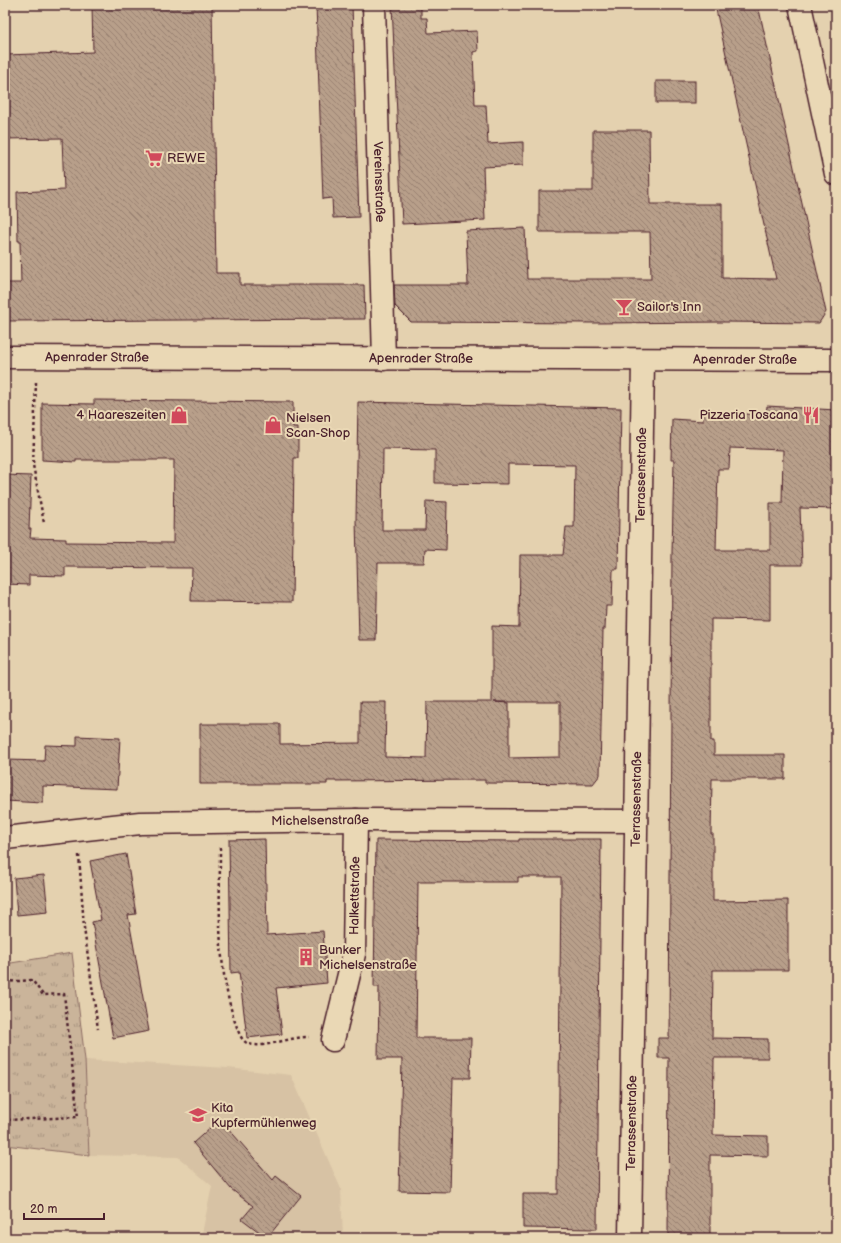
<svg xmlns="http://www.w3.org/2000/svg" width="841" height="1243" font-family="'Balsamiq Sans',sans-serif">
<style>
.built{fill:#d7c2a4}
.park{fill:url(#park-tufts);stroke:#8a6a62}
.building{fill:url(#building-back-hatch);stroke:#4a1f2b;fill-rule:evenodd}
.lines{fill:none;stroke-linecap:round;stroke-linejoin:round}
.street-casing{stroke:#4a1f2b;stroke-width:25}
.secondary-casing{stroke:#4a1f2b;stroke-width:25}
.path{stroke:#4a1f2b;stroke-width:2.5;stroke-dasharray:3 3;stroke-linecap:butt}
.street{stroke:#ead8b5;stroke-width:22}
.secondary{stroke:#ead8b5;stroke-width:22}
.labels{text-anchor:middle;dominant-baseline:central;stroke-width:4;stroke-linejoin:round;paint-order:stroke}
.poi-label{font-size:13px;fill:#4a1f2b;stroke:#ead8b5;text-anchor:start}
.street-label{font-size:13px;fill:#4a1f2b;stroke:#ead8b5}
</style>
<defs>
<pattern id="park-tufts" width="24" height="20" patternUnits="userSpaceOnUse"><rect width="24" height="20" fill="#cab49a"/><path d="M3 7l-1-3M5 7V3M7 7l1-3M15 17l-1-3M17 17v-4M19 17l1-3" fill="none" stroke="#a6927e"/></pattern>
<pattern id="building-back-hatch" width="6" height="6" patternUnits="userSpaceOnUse"><rect width="6" height="6" fill="#b89f8a"/><path d="M-1 5l2 2M0 0l6 6M5-1l2 2" fill="none" stroke="#988171"/></pattern>
</defs>
<rect width="100%" height="100%" fill="#e4d1af"/>
<filter id="ink" filterUnits="userSpaceOnUse"><feTurbulence type="fractalNoise" baseFrequency=".025" numOctaves="2"/><feDisplacementMap in="SourceGraphic" scale="8" xChannelSelector="R" yChannelSelector="G"/><feConvolveMatrix kernelMatrix="1 2 1 2 8 2 1 2 1" color-interpolation-filters="sRGB"/></filter>
<g filter="url(#ink)">
<polygon class="built" points="85,1060 228,1068 291,1075 341,1189 343,1238 201,1238 212,1186 178,1157 89,1155"/>
<polygon class="park" points="72,953 85,1060 89,1155 5,1145 5,964"/>
<g class="building">
<polygon points="92,5 212,5 216,273 240,273 240,285 364,285 365,319 5,321 5,283 21,283 20,241 18,241 17,192 64,190 62,138 5,139 5,55 93,52"/>
<polygon points="316,5 352,5 359,217 333,218 332,198 323,199"/>
<polygon points="392,5 421,5 421,18 427,18 428,33 477,31 478,51 473,52 475,105 486,105 488,144 523,142 523,165 483,167 485,220 402,224"/>
<polygon points="715,5 758,5 826,312 819,323 724,322 594,323 411,322 395,306 394,285 468,285 466,231 525,228 527,279 651,279 650,232 539,232 539,191 593,191 593,130 649,130 650,204 722,204 722,278 776,279"/>
<rect x="656" y="81" width="39" height="22"/>
<polygon points="94,400 293,402 293,427 298,427 298,458 294,458 292,602 191,601 192,568 65,567 65,576 29,575 29,585 5,584 5,475 31,476 29,529 31,529 30,538 66,539 66,542 173,543 174,460 76,460 76,462 42,460 42,403 94,404"/>
<path d="M358,402l263,6 -3,161h-5l-1,37h-6l-1,23h-2l-3,146 -7,9 -108,-1v-3l-158,1v3h-127v-60h80v20l80,-1v-41h26l-1,55 41,1 1,-56h65v-76l27,1 1,-72h43l3,-28h8l1,-62 -67,-1v20l-73,-1v-33l-52,-1 -1,81h43l1,-29 21,1 -1,48 -21,-1 -1,14h-46l-2,77h-17l-3,-120zM494,702h66v55l-51,1v-55z"/>
<path d="M767,406l69,4v99l-36,-1 2,57h-32v55l-59,-1v122h3v14h71v24h-73l-1,55h2v67l75,-1v70h-75l-1,68 56,1v19h-54l-1,77 55,1v20l-58,-1v83h-42l1,-180h-11v-20h11l3,-485 2,-93h-3l1,-41 31,2v-9l63,3zM730,448l53,2 -1,53h-12v47h-54l2,-81h11z"/>
<polygon points="77,736 120,738 117,789 43,786 43,803 5,801 7,760 44,761 45,745 77,746"/>
<polygon points="265,839 267,935 323,931 327,983 276,988 282,1034 247,1038 239,972 231,973 229,840"/>
<polygon points="519,839 601,839 597,1229 523,1228 523,1194 558,1194 561,877 518,877 518,882 418,882 416,1038 471,1038 470,1078 453,1078 450,1192 399,1191 402,1059 378,1059 379,987 374,987 376,840 519,841"/>
<polygon points="126,854 136,914 128,915 149,1031 113,1038 92,922 101,920 90,861"/>
<polygon points="44,875 48,912 17,915 14,878"/>
<polygon points="220,1119 273,1180 276,1176 301,1196 267,1238 242,1219 253,1206 231,1189 193,1143"/>
</g>
<g class="lines">
<g class="street-casing">
<g id="street">
<path id="s1" d="M374,5l10,354"/>
<polyline points="800,5 836,174"/>
<path id="s2" d="M5,838l135,-15 216,-3 280,1"/>
<path id="s3" d="M333,1040l21,-86 2,-134"/>
<path id="s4" d="M630,1238l13,-878"/>
</g>
</g>
<g class="secondary-casing">
<g id="secondary">
<path id="s5" d="M5,357l831,3"/>
</g>
</g>
<g class="path">
<polyline points="36,382 33,465 44,523"/>
<path d="M220,847c0,58 -4,118 15,175 3,7 5,19 14,22 15,5 43,-8 60,-7"/>
<polyline points="79,855 84,928 98,1029"/>
<polyline points="5,982 32,980 43,995 64,994 78,1117 5,1120"/>
</g>
<use href="#street" class="street"/>
<use href="#secondary" class="secondary"/>
</g>
</g>
<defs>
<g id="supermarket-bare" transform="scale(1.38)"><path d="M-6-5.5h2.5l.6 2H6L4.5 2H-2.5L-4.4-4H-6ZM-1.5 3.2a1.3 1.3 0 1 0 .1 0ZM3 3.2a1.3 1.3 0 1 0 .1 0Z" fill="#d1495b" stroke="#ead8b5" stroke-width="2.5" paint-order="stroke"/></g>
<g id="bar-bare" transform="scale(1.38)"><path d="M-6-5H6L.8 .8V4.5H3.5V6h-7V4.5H-.8V.8Z" fill="#d1495b" stroke="#ead8b5" stroke-width="2.5" paint-order="stroke"/></g>
<g id="shop-bare" transform="scale(1.38)"><path d="M-5-2.5h2.3a2.7 3.5 0 0 1 5.4 0H5L5.5 6h-11ZM-1.5-2.5h3a1.5 2.3 0 0 0-3 0Z" fill="#d1495b" stroke="#ead8b5" stroke-width="2.5" paint-order="stroke"/></g>
<g id="restaurant-bare" transform="scale(1.38)"><path d="M-5-6h1v4h1v-4h1v4h1v-4h1v5L-1.5 .5V6h-2V.5L-5-1ZM5-6V6H3V1.5H1.5Q1.5-4 5-6Z" fill="#d1495b" stroke="#ead8b5" stroke-width="2.5" paint-order="stroke"/></g>
<g id="building-bare" transform="scale(1.38)"><path d="M-4-6H4V6H1V3H-1V6H-4ZM-2.5-4.3h1.7v1.8h-1.7ZM.8-4.3h1.7v1.8H.8ZM-2.5-1h1.7V.8h-1.7ZM.8-1h1.7V.8H.8Z" fill="#d1495b" stroke="#ead8b5" stroke-width="2.5" paint-order="stroke"/></g>
<g id="school-bare" transform="scale(1.38)"><path d="M0-5L7-2L0 1L-7-2ZM-4 1L0 2.5L4 1V4Q0 6-4 4Z" fill="#d1495b" stroke="#ead8b5" stroke-width="2.5" paint-order="stroke"/></g>
</defs>
<g fill-rule="evenodd">
<use href="#supermarket-bare" x="154" y="158"/>
<use href="#bar-bare" x="624" y="307"/>
<use href="#shop-bare" x="179" y="415"/>
<use href="#restaurant-bare" x="811" y="415"/>
<use href="#shop-bare" x="273" y="425"/>
<use href="#building-bare" x="306" y="957"/>
<use href="#school-bare" x="198" y="1115"/>
</g>
<g class="labels">
<g class="poi-label">
<text x="167" y="158">REWE</text>
<text x="637" y="307">Sailor's Inn</text>
<text x="166" y="415" text-anchor="end">4 Haareszeiten</text>
<text x="798" y="415" text-anchor="end">Pizzeria Toscana</text>
<text x="286" y="418">Nielsen<tspan x="286" dy="15">Scan-Shop</tspan></text>
<text x="319" y="950">Bunker<tspan x="319" dy="15">Michelsenstraße</tspan></text>
<text x="211" y="1108">Kita<tspan x="211" dy="15">Kupfermühlenweg</tspan></text>
</g>
<g class="street-label">
<text stroke="none"><textPath href="#s1" startOffset="177">Vereinsstraße</textPath></text>
<text stroke="none"><textPath href="#s5" startOffset="92">Apenrader Straße</textPath></text>
<text stroke="none"><textPath href="#s5" startOffset="416">Apenrader Straße</textPath></text>
<text stroke="none"><textPath href="#s5" startOffset="740">Apenrader Straße</textPath></text>
<text stroke="none"><textPath href="#s4" startOffset="763">Terrassenstraße</textPath></text>
<text stroke="none"><textPath href="#s4" startOffset="439">Terrassenstraße</textPath></text>
<text stroke="none"><textPath href="#s2" startOffset="316">Michelsenstraße</textPath></text>
<text stroke="none"><textPath href="#s3" startOffset="147">Halkettstraße</textPath></text>
<text stroke="none"><textPath href="#s4" startOffset="115">Terrassenstraße</textPath></text>
</g>
</g>
<rect width="841" height="1243" fill="none" stroke="#ead8b5" stroke-width="20"/>
<rect x="10" y="10" width="821" height="1223" fill="none" stroke="#4a1f2b" stroke-width="1.5" filter="url(#ink)"/>
<path d="M24 1213v6h80v-6" fill="none" stroke="#4a1f2b" stroke-width="2"/>
<text x="30" y="1213" font-size="12" fill="#4a1f2b" stroke="#ead8b5" stroke-width="3" paint-order="stroke">20 m</text>
</svg>
